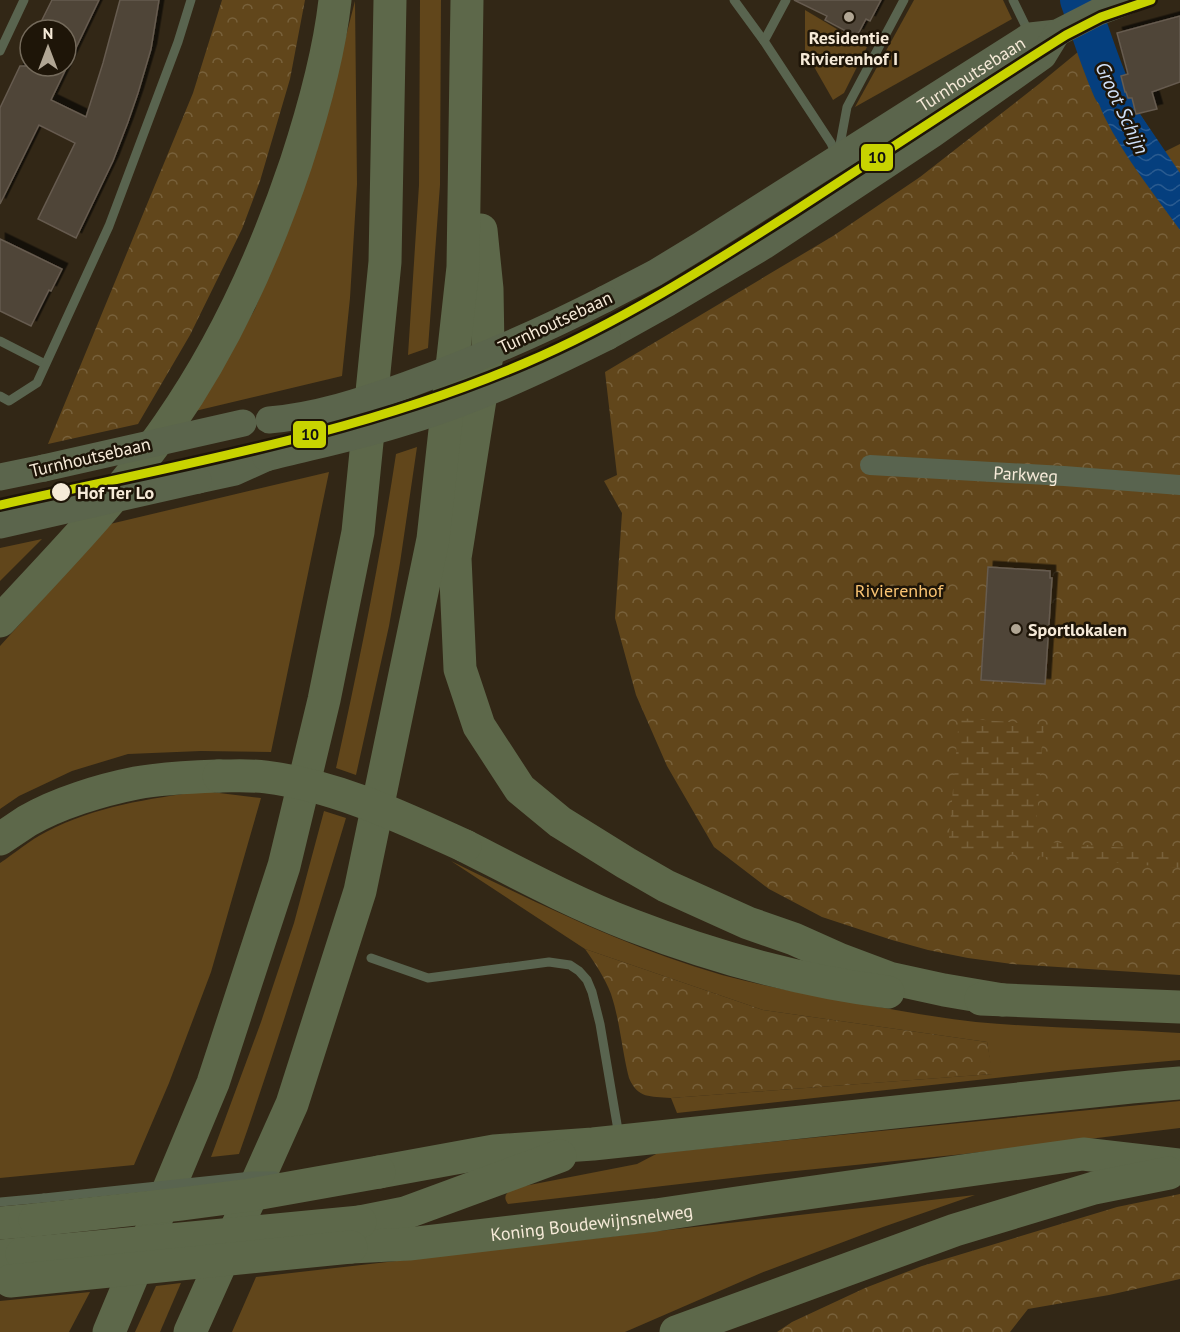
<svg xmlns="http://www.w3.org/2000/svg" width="1180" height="1332" font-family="'PT Sans',sans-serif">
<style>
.grass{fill:#61461b}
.forest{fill:url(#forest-crowns)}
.wetland{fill:url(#wetland-marsh)}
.water{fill:url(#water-waves)}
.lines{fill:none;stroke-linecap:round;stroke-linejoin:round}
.river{stroke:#053f7e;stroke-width:38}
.building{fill:#4f4438;stroke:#665b4f;stroke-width:1.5;filter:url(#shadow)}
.lane{stroke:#59644f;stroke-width:9}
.street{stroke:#59644f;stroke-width:20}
.secondary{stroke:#5b654c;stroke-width:27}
.highway{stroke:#5d684a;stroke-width:33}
.lane-bridge{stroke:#59644f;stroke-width:9}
.secondary-bridge{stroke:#5b654c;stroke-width:27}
.highway-bridge{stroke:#5d684a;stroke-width:33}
.tram-1-casing{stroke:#1e1508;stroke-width:14}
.tram-1{stroke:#c8d300;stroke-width:9}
.poi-dot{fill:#b1a694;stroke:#1e1508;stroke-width:2}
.stop-dot{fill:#f6ead8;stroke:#1e1508;stroke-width:2}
.labels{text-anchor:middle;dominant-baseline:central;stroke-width:5;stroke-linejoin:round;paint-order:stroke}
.poi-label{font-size:18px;font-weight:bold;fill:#f6ead8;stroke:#1e1508}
.street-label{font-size:18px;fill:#f6ead8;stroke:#1e1508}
.stop-label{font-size:18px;font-weight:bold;fill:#f6ead8;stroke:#1e1508;text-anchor:start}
.park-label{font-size:18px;fill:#fac473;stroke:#1e1508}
.water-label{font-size:20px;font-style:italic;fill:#d0e1fa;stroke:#1e1508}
.line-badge{stroke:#1e1508;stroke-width:2}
.pale-badge-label{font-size:16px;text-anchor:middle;font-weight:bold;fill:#111}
</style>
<defs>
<pattern id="forest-crowns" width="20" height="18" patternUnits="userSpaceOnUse" patternTransform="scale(1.5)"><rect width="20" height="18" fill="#61461b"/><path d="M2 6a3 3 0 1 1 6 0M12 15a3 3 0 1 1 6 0" fill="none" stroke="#78613b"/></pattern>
<pattern id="wetland-marsh" width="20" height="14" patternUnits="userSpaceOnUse" patternTransform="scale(1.5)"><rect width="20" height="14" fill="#61461b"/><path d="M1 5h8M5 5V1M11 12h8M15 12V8" fill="none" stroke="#78613b"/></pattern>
<pattern id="water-waves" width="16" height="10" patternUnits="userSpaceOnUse" patternTransform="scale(1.5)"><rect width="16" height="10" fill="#053f7e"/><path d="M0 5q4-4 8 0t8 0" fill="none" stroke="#2a5b90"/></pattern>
<filter id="shadow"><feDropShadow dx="5.5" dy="-5.5" stdDeviation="0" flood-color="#0009"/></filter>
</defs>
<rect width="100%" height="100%" fill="#322716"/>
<g class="grass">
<polygon points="420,0 441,0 440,185 428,348 408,355 419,185"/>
<polygon points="914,0 1003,0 1012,19 855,107"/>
<polygon points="355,1 357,184 350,298 342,376 195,411 255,309 316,153"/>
<polygon points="805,10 867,47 844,93 833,100 805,51"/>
<path d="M417,447l-17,116 -11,63 -33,149 -20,-7c23,-104 44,-208 60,-314z"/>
<polygon points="329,472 271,752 201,751 128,754 72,771 19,796 0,809 0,646 110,524"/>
<polygon points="42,539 0,581 0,548"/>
<path d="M203,791l58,7 -50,174 -42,111 -35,82 -134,13v-315c15,-10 30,-23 46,-31 50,-26 102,-33 157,-41z"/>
<path d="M324,811l22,7c-34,113 -68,225 -107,336l-28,3 50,-135 33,-99z"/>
<path d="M451,861c88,43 177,87 271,114 41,11 83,19 124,26 44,8 86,16 130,21 68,6 136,7 204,11v27l-112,10 -391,43 -6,-15 321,-24 -5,-32 -224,-32 -178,-61z"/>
<path d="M1180,1101v27l-216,26 -198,20 -258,30c-6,-8 -1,-12 6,-16l123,-24 21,-11z"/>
<polygon points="975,1195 883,1227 761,1273 625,1332 232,1332 256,1277"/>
<polygon points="181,1283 160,1332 135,1332 156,1286"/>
<polygon points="90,1292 69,1332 0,1332 0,1301"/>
</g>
<g class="forest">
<polygon points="222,0 305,0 290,79 260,181 242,229 190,335 138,424 48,444 193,93"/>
<polygon points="1108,38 1122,86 1125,92 1126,92 1132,98 1136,114 1140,114 1164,152 1180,144 1180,975 1012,964 968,958 928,950 892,940 822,917 769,889 714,847 667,766 636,695 615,618 622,513 604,481 617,475 605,372 833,236 920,177 1039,84 1084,47"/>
<path d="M585,949l178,61 224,32 6,32 -322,24c-21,-2 -33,1 -42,-20 -7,-27 -9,-57 -18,-84 -6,-16 -16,-31 -26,-45z"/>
<polygon points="1180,1194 1180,1279 1109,1295 1028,1309 1010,1332 777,1332 792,1322 865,1288 922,1266 1117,1207"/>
</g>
<polygon class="wetland" points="959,718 1044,725 1035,841 1180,852 1180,868 948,849"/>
<path class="water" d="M1108,38l14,48 3,6h1l6,6 4,16h4l40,59v57c-26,-36 -55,-72 -75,-112 -11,-22 -15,-48 -21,-71z"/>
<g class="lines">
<path class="river" d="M1079,0c11,30 20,61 33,90"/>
</g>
<g class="building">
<polygon points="52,0 99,0 51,100 86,117 103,63 120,0 159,0 151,49 138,93 128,122 113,161 76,238 38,219 75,143 39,125 0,204 0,108 20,66 66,66 66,30 37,30"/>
<polygon points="794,0 881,0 870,21 866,19 858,34 856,33 855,36 825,20 827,16"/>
<polygon points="1180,16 1180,82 1152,92 1157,109 1136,114 1132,98 1128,98 1126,92 1125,92 1121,76 1128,74 1117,33"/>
<polygon points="0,239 62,269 51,291 49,290 31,326 0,311"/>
<polygon points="988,567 1050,571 1050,578 1052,578 1045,684 981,680"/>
</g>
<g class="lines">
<g class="lane">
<polyline points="734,0 764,41"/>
<polyline points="786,0 764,41 831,143 837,156"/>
<polyline points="1013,0 1029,33"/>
<polyline points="0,51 24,0"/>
<polyline points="839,150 847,107 904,0"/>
<polyline points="0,341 45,364"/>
<polyline points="0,396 9,401 37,383 109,226 178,42 191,0"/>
<polyline points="371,958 428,978 549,962 570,965 579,971 587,980 592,992 600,1024 619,1136"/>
<polyline points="0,1202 44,1198"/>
</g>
<path class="street" id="s1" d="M870,465l194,11 116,9"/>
<g class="secondary">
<path id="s2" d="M605,299l50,-26 46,-28 329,-209 27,-3 41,-21 32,-12"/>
<polyline points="607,337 668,303 764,246 933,134 1043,56 1057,33"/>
<polyline points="0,477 44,468"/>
<polyline points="198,480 235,472 266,458"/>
</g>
<g class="highway">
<polyline points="481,230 487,289 488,349 455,558 460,669 479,726 520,789 560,822 626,863 666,886 748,923 794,939 841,960 889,978 944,990 1003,1000"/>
<path d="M0,621c59,-63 120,-126 169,-197 55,-79 96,-169 127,-261 17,-52 33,-108 39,-163"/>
<path d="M0,839c9,-6 18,-12 27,-18 31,-18 74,-31 109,-38 27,-5 56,-6 83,-7"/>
<path d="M465,846c55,28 109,57 166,79 83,32 169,56 257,67"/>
<polyline points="981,999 1180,1007"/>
<polyline points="379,1172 494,1151 593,1144 1131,1087 1180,1083"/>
<polyline points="360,1222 405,1213 560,1156"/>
<polyline points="0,1223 35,1220"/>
<path id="s3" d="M351,1247l58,-3 247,-29 81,-12 346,-49 97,11"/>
<polyline points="0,1256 22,1254"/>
<polyline points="109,1332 213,1083 284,866 324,700 358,532 385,262 390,0"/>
<polyline points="190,1332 292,1104 360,891 433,539 463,267 467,0"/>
<polyline points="676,1332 955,1230 1094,1188 1169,1173"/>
</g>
<polyline class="lane-bridge" points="44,1198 252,1176 275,1176"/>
<g class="secondary-bridge">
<path d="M269,420c47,-4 94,-19 138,-35 68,-25 134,-53 198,-86"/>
<path d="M266,458c43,-11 86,-20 129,-33 74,-21 144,-54 212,-88"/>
<polyline points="44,468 243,423"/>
<polyline points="0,525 198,480"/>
</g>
<g class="highway-bridge">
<path d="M219,776c16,0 31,-1 47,1 71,9 135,40 199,69"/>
<polyline points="35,1220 181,1204 250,1195 379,1172"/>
<polyline points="22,1254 360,1222"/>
<polyline points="10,1281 351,1247"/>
</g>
<g class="tram-1-casing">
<path id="tram-1" d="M0,505c177,-40 357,-70 525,-142 94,-40 182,-96 268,-151 91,-59 181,-119 273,-177l35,-18 50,-17"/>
</g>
<use href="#tram-1" class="tram-1"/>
</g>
<g class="poi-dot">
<circle cx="849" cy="17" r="6"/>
<circle cx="1016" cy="629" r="6"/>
</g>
<circle class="stop-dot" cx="61" cy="492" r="10"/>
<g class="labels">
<g class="poi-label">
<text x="849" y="37">Residentie<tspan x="849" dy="21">Rivierenhof I</tspan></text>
<text x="1028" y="629" text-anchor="start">Sportlokalen</text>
</g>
<g class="street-label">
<text stroke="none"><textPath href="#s2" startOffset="430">Turnhoutsebaan</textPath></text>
<text transform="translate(555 322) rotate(-25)">Turnhoutsebaan</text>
<text transform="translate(90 457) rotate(-13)">Turnhoutsebaan</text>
<text stroke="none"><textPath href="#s1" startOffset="156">Parkweg</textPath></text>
<text stroke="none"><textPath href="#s3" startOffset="242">Koning Boudewijnsnelweg</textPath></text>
</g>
<g class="stop-label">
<text x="77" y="492">Hof Ter Lo</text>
</g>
<g class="park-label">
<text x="899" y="590">Rivierenhof</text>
</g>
<g class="water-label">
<text transform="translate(1122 108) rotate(65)">Groot Schijn</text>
</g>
</g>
<g class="line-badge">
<rect x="860" y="143" width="34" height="29" rx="6" fill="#c8d300"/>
<rect x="292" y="420" width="35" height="29" rx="6" fill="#c8d300"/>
</g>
<g class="pale-badge-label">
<text x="877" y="163">10</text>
<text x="310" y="440">10</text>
</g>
<g transform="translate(48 48)"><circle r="28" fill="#1e1508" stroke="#746a5b" stroke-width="1.5"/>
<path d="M0-4.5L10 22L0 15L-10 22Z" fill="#b1a694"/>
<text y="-9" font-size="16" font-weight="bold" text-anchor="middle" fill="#f6ead8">N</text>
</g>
</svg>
